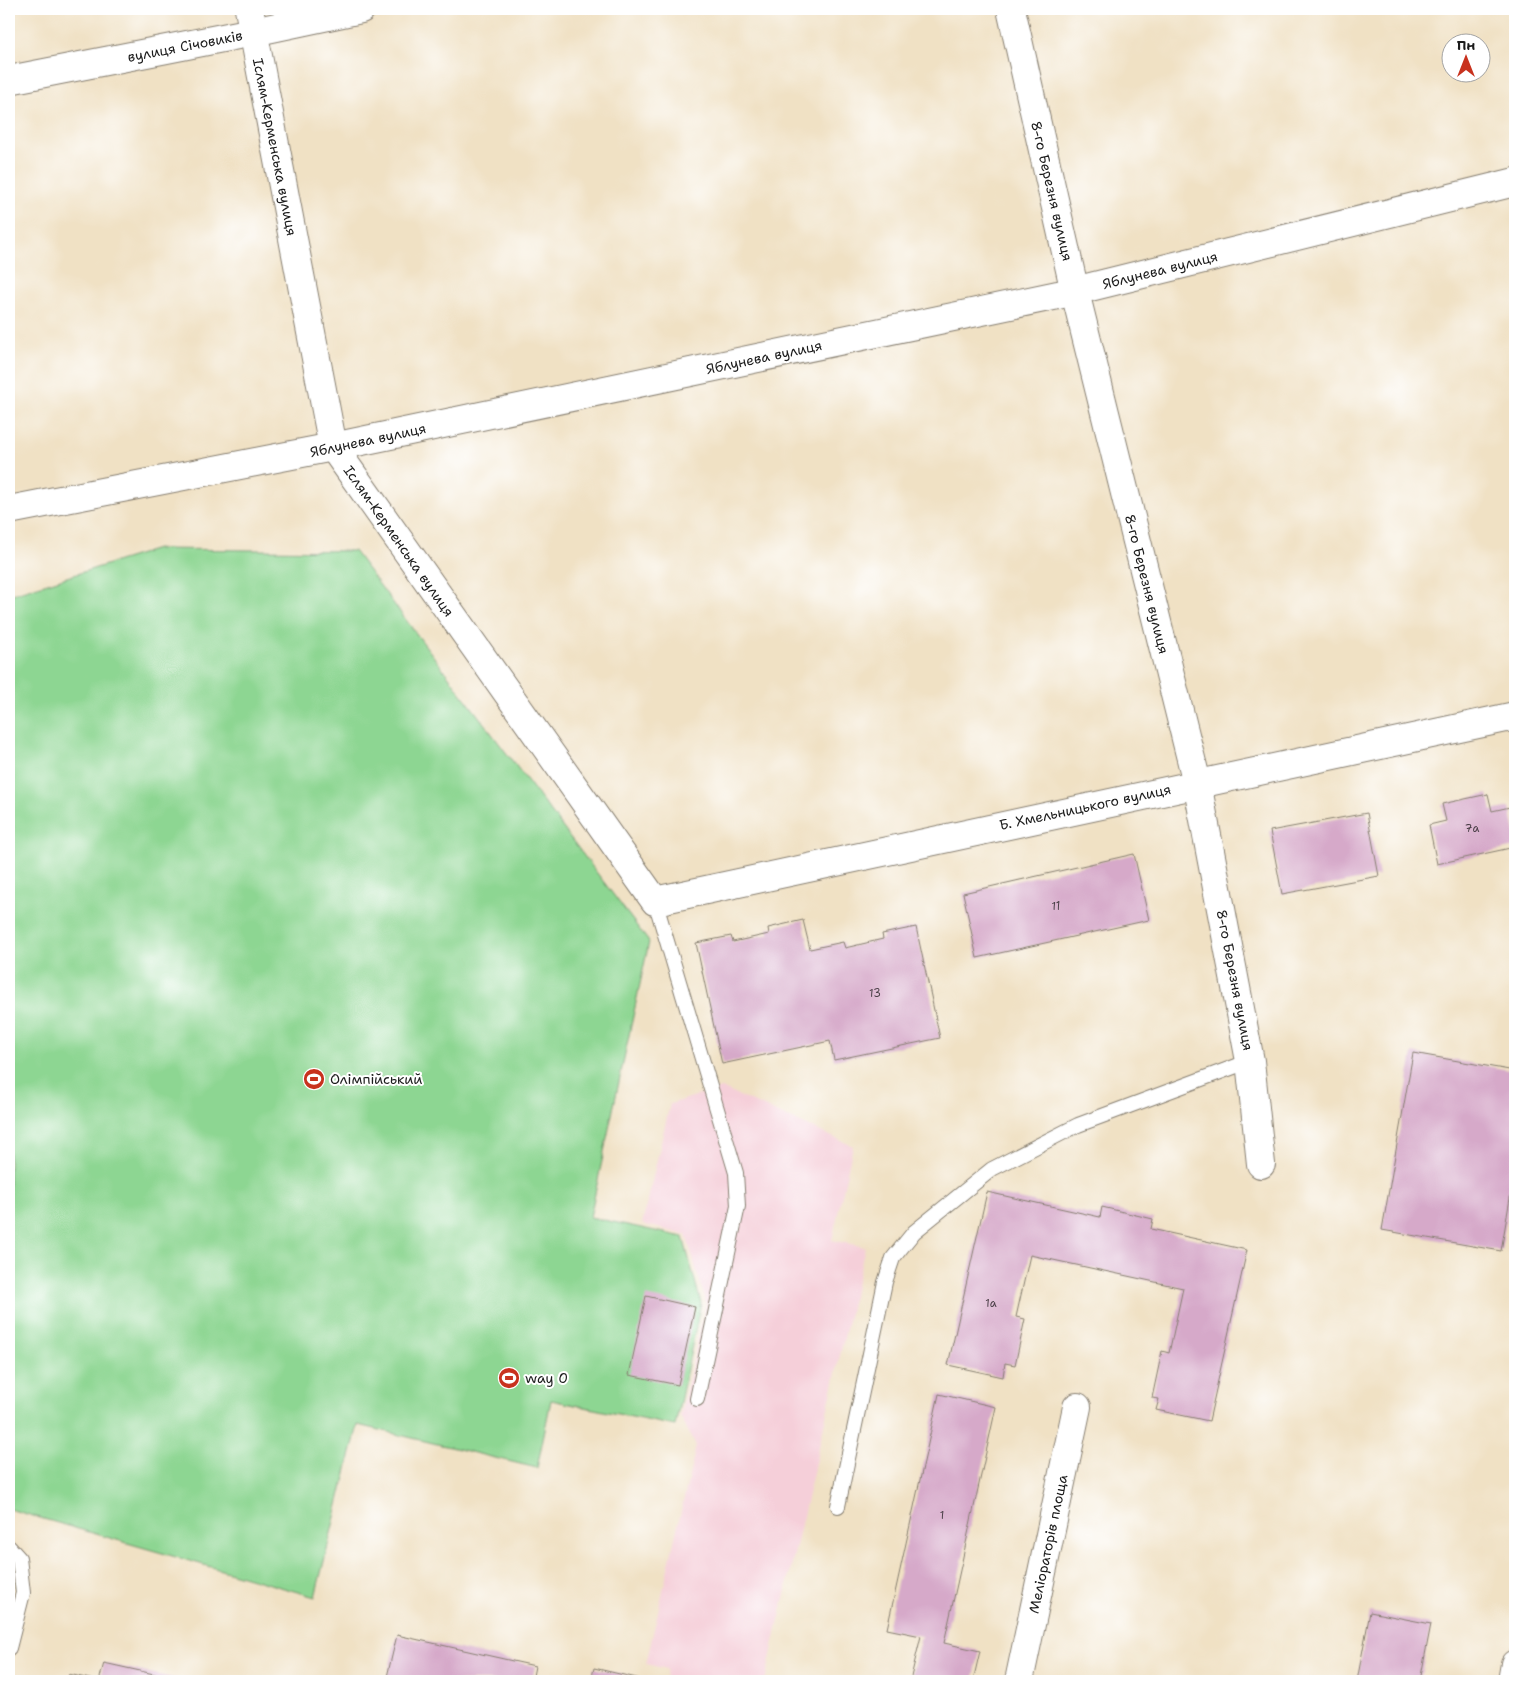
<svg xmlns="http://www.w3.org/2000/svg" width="1524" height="1690" font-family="'Shantell Sans',sans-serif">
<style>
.built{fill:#f5cfd9}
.green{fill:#8dd692;stroke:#547957}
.building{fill:#d6a9c9}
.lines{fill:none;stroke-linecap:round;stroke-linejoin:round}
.service-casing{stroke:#867e70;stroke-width:16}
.minor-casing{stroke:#867e70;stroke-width:30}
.service{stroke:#fff;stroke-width:14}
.minor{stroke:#fff;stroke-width:28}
.labels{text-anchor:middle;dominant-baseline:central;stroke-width:4;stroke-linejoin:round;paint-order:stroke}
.number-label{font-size:11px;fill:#4a3f47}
.street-label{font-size:14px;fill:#1c1c1c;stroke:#fff}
.poi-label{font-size:14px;fill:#1c1c1c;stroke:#fff;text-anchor:start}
</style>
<rect width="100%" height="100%" fill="#fff"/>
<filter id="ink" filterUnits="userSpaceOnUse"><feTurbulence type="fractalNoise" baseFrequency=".02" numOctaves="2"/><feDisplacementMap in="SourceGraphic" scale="10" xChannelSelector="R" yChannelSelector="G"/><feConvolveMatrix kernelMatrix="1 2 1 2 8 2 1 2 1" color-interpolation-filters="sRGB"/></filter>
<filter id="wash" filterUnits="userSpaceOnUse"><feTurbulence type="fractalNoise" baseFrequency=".0096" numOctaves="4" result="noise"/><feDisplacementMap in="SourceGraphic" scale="20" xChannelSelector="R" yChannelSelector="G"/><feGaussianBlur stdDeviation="1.12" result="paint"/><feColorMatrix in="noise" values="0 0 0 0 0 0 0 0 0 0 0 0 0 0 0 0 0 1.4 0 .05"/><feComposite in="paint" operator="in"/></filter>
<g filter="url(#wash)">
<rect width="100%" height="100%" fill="#f0e1c4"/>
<polygon class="built" points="721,1088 853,1146 832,1240 865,1247 765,1681 665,1681 667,1669 646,1664 696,1446 680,1416 706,1303 686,1235 642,1224 670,1104"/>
<polygon class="green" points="157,549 354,551 649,942 590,1217 683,1237 701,1303 675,1426 551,1400 537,1468 358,1425 315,1597 9,1509 9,595"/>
<g id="blocks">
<g class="building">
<polygon points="1488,794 1492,811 1510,807 1515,832 1515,847 1437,864 1429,825 1446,821 1442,804"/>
<polygon points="1367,813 1379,876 1282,894 1270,831"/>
<polygon points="1134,854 1149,920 977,958 963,893"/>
<polygon points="803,920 810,949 843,942 845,948 883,939 882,934 916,927 940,1038 834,1060 830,1041 722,1064 696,943 731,936 733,942 769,934 768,928"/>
<polygon points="1413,1053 1515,1071 1515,1169 1501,1251 1382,1230"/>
<polygon points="987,1192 1100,1217 1102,1207 1153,1219 1151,1229 1247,1250 1209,1421 1156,1410 1159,1399 1152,1398 1162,1351 1169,1353 1183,1288 1030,1255 1016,1317 1025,1319 1015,1365 1005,1363 1003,1377 948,1365"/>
<polygon points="646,1296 695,1307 678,1385 629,1375"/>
<polygon points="939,1394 996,1407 944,1643 980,1651 973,1681 910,1681 921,1636 887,1629"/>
<polygon points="1370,1612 1431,1624 1420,1681 1357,1681"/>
<polygon points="397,1635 535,1666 532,1681 386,1681"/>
<polygon points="104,1663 181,1680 181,1681 99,1681"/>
<polygon points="594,1668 641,1679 640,1681 591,1681"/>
<polygon points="69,1674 98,1681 67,1681"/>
<polygon points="557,1677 563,1679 566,1681 549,1681"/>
</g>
</g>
</g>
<g filter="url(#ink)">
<use href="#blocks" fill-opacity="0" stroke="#867e70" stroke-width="1"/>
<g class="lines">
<g class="service-casing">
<g id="service">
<polyline points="655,901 736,1173 738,1206 697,1399"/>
<polyline points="838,1506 885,1282 893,1258 914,1232 992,1169 1078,1125 1250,1061"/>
<polyline points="9,1547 19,1558 23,1593 9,1648"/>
</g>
</g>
<g class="minor-casing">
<g id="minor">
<polyline points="249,9 333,447 655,901 1515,716"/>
<polyline points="1011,9 1075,292 1197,783 1250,1061 1261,1164"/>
<polyline points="9,80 253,32 361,9"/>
<polyline points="9,510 333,447 1058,295 1515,182"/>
<polyline points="1019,1681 1077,1407"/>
<polyline points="1512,1681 1515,1664"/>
</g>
</g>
<use href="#service" class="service"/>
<use href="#minor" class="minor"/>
</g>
</g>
<defs>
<g id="stadium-disc" transform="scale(1.125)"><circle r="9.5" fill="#c8321e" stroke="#fff"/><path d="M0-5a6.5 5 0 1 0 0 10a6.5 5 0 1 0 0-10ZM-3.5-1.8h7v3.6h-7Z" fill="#fff"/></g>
</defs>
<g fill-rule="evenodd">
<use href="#stadium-disc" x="314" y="1079"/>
<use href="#stadium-disc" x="509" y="1378"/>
</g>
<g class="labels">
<g class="number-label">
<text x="1472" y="828">7а</text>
<text x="1056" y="906">11</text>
<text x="875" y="993">13</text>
<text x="991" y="1303">1а</text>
<text x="942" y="1515">1</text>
</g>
<g class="street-label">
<text transform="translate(185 46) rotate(-11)">вулиця Січовиків</text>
<text transform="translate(275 147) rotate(79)">Іслям-Керменська вулиця</text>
<text transform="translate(1052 191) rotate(77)">8-го Березня вулиця</text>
<text transform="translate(1160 270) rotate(-14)">Яблунева вулиця</text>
<text transform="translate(764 357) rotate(-12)">Яблунева вулиця</text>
<text transform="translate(368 440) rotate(-12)">Яблунева вулиця</text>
<text transform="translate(399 541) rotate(55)">Іслям-Керменська вулиця</text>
<text transform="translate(1147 584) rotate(76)">8-го Березня вулиця</text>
<text transform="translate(1085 807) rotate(-12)">Б. Хмельницького вулиця</text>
<text transform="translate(1235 980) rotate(79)">8-го Березня вулиця</text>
<text transform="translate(1048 1544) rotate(-78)">Меліораторів площа</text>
</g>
<g class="poi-label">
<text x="330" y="1079">Олімпійський</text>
<text x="525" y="1378">way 0</text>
</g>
</g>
<rect width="1524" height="1690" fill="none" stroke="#fff" stroke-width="30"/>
<g transform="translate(1466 58)"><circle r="24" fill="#ffffff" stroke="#a4a4a4"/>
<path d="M0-4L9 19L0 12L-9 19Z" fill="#c8321e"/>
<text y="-8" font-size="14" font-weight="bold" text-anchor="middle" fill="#1c1c1c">Пн</text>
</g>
</svg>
